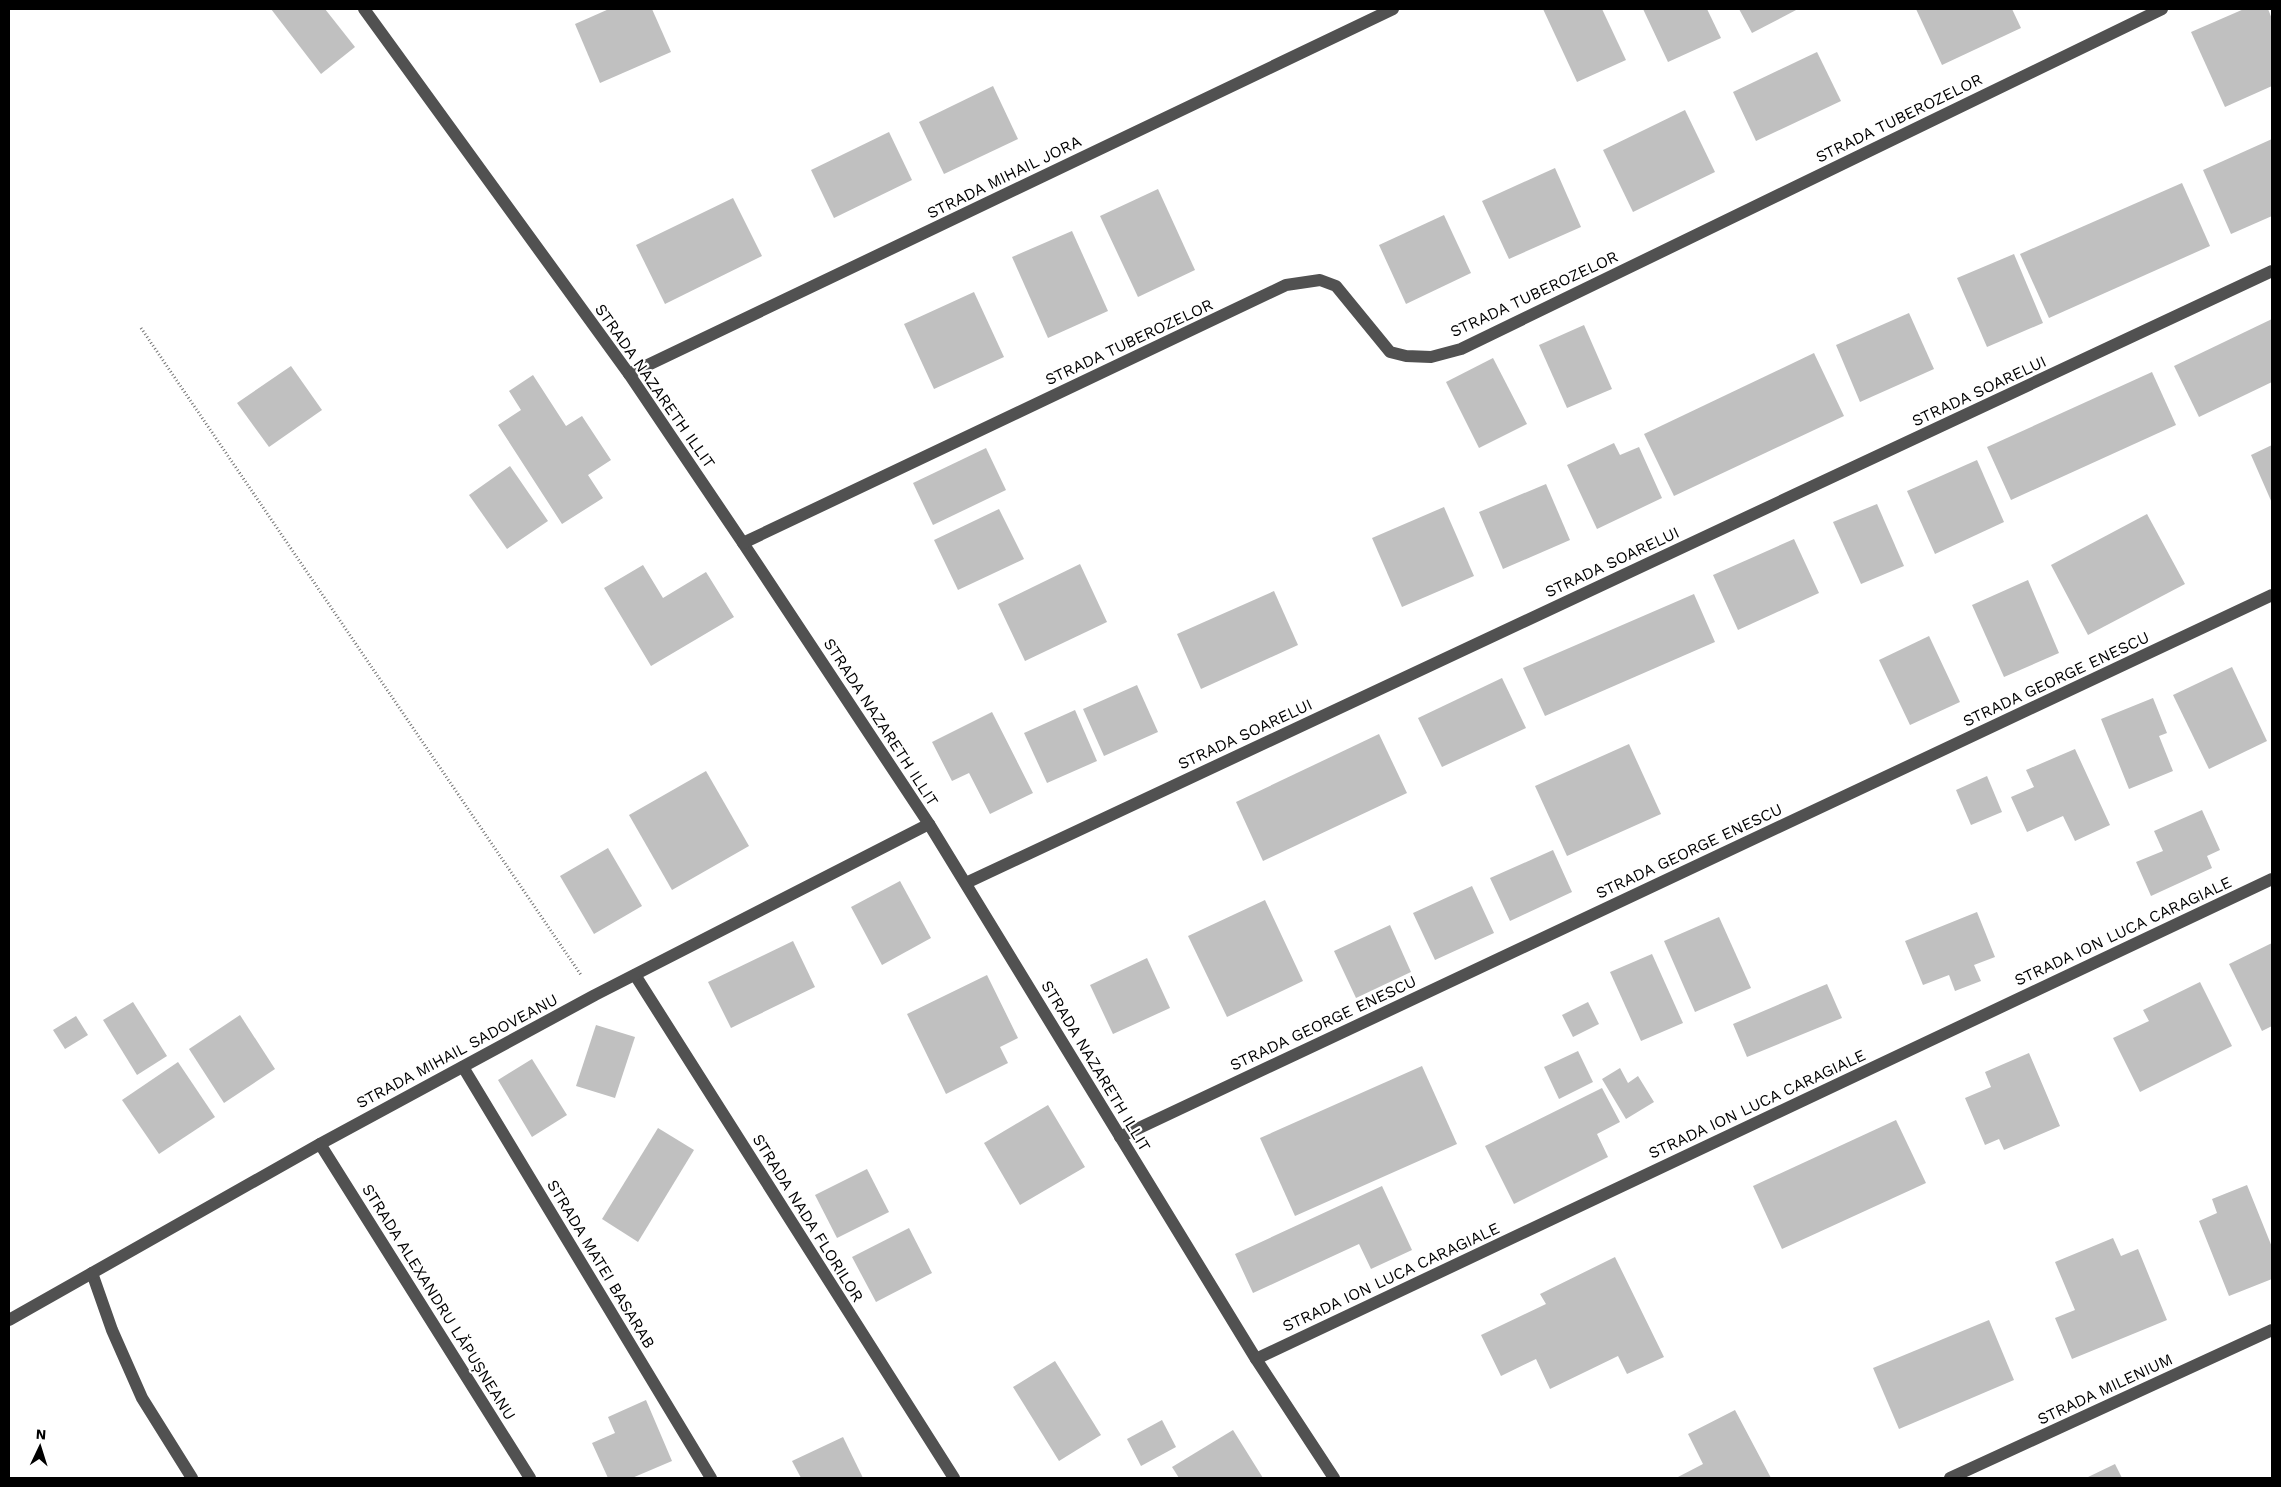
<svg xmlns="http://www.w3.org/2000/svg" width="2281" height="1487" font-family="'Work Sans',sans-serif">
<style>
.building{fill:#c0c0c0}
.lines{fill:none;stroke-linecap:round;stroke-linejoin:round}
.path{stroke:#737373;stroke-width:3;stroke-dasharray:1 2.5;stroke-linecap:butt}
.minor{stroke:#515151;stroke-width:12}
.labels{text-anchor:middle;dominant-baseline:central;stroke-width:4.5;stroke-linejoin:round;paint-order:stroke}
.street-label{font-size:16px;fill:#000;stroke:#fff}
</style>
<rect width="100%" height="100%" fill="#fff"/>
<g class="building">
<polygon points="271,9 325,9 355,47 321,74"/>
<polygon points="609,9 652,9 671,52 600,83 575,24"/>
<polygon points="1543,9 1602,9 1626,60 1577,82"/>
<polygon points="1643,9 1707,9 1721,38 1668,62"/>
<polygon points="1739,9 1798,9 1752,33"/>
<polygon points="1916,9 2012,9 2021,28 1942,65"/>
<polygon points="2244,9 2268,9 2272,19 2272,86 2225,107 2191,32"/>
<polygon points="1817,52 1841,101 1756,141 1733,92"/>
<polygon points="993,86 1018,139 944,174 919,122"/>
<polygon points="1685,110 1715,172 1633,212 1603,150"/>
<polygon points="889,132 912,180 834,218 811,170"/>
<polygon points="2272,139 2272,216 2231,234 2203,170"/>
<polygon points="1555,168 1581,227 1509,259 1482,201"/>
<polygon points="2182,183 2210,246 2049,318 2020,254"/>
<polygon points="1158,189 1195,270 1138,297 1100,216"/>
<polygon points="733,198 762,256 665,304 636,245"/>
<polygon points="1444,215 1471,273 1406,304 1379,245"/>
<polygon points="1072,231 1108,311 1048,338 1012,257"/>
<polygon points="2014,254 2043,323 1987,347 1957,278"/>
<polygon points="974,292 1004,357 934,389 904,324"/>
<polygon points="1909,313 1934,369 1860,402 1836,345"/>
<polygon points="2272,319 2272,382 2199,417 2174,366"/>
<polygon points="1584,325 1612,389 1567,408 1539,345"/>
<polygon points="1814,353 1844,416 1674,496 1644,434"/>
<polygon points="1493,358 1527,424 1479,448 1446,382"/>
<polygon points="291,366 322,410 269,447 237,403"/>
<polygon points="2152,372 2176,425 2011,500 1987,447"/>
<polygon points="533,375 566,426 582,416 611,460 588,475 603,498 562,524 498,425 521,410 509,391"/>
<polygon points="1614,443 1620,455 1639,447 1662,498 1597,529 1567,465"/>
<polygon points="2272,445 2272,503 2251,455"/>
<polygon points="986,448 1006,490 933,525 913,483"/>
<polygon points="1977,460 2004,522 1935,554 1907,491"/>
<polygon points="510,466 548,521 507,549 469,495"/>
<polygon points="1546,484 1570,540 1503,569 1479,512"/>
<polygon points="1877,504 1904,566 1861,584 1833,522"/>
<polygon points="1444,507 1474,576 1402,607 1372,538"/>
<polygon points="999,509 1024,559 958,590 934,540"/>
<polygon points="2147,514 2185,584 2088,635 2051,565"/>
<polygon points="1794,539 1819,593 1738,630 1713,575"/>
<polygon points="1080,564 1107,622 1025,661 998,604"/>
<polygon points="643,565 663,598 706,572 734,617 651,666 604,588"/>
<polygon points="2028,580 2059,653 2004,677 1972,605"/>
<polygon points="1274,591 1298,645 1201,689 1177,634"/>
<polygon points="1694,594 1715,642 1545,716 1523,668"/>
<polygon points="1929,636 1960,702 1910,725 1879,660"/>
<polygon points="2232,667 2267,741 2209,769 2173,695"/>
<polygon points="1502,678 1526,728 1442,767 1418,718"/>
<polygon points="1137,685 1158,732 1104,756 1083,709"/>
<polygon points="2153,698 2167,733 2159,736 2173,771 2129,789 2101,719"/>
<polygon points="1075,710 1097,761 1047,783 1024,733"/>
<polygon points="992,712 1033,793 990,814 969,773 952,781 932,742"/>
<polygon points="1379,734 1407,793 1263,861 1236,802"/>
<polygon points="1629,744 1661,814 1567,856 1535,786"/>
<polygon points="2075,749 2110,825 2075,841 2063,816 2027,832 2011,797 2034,787 2026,770"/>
<polygon points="706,771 749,846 672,890 629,815"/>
<polygon points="1987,776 2002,812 1971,825 1956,790"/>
<polygon points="2202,810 2220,850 2207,856 2212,868 2151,896 2136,862 2163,851 2154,831"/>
<polygon points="608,848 642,906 594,934 560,876"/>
<polygon points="1553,850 1572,892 1510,921 1490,878"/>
<polygon points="900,881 931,938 882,965 851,907"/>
<polygon points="1472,886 1494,933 1435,960 1413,913"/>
<polygon points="1265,900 1303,981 1227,1017 1188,936"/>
<polygon points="1977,912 1995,957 1974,965 1981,981 1955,991 1949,975 1923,985 1905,941"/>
<polygon points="1719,917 1751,988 1695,1012 1664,941"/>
<polygon points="1390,925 1411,972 1356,998 1334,951"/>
<polygon points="793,941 815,987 731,1028 708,982"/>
<polygon points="2272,943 2272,1026 2262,1031 2229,964"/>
<polygon points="1652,954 1683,1023 1641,1041 1610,972"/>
<polygon points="1147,958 1170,1008 1113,1034 1090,985"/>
<polygon points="987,975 1018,1038 1000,1047 1008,1063 946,1094 907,1014"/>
<polygon points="2200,982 2232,1046 2140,1092 2113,1038 2149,1021 2143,1010"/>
<polygon points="1827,984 1842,1018 1747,1057 1733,1024"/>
<polygon points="133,1002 167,1056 137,1075 103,1020"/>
<polygon points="1588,1002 1599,1024 1573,1037 1562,1015"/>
<polygon points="240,1015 275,1069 224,1103 189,1049"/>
<polygon points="76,1016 88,1035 65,1049 53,1030"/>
<polygon points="596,1025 635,1037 615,1098 576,1086"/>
<polygon points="1578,1051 1593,1082 1559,1099 1544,1067"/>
<polygon points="2029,1053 2060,1126 2004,1150 1999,1139 1985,1145 1965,1098 1991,1087 1985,1072"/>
<polygon points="532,1059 567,1115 532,1137 498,1080"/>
<polygon points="178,1062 215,1117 159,1154 122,1100"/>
<polygon points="1422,1066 1457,1144 1295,1216 1260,1138"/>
<polygon points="1620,1068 1628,1083 1638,1076 1654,1102 1626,1119 1602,1079"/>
<polygon points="1602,1088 1620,1122 1597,1134 1608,1157 1514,1204 1485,1146"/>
<polygon points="1048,1105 1085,1167 1020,1205 984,1143"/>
<polygon points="1896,1120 1926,1183 1782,1249 1753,1186"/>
<polygon points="658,1128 694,1150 638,1242 602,1219"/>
<polygon points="867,1169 889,1212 837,1238 815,1195"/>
<polygon points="2247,1185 2272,1247 2272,1279 2229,1296 2199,1221 2217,1213 2212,1199"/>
<polygon points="1382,1186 1412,1250 1371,1269 1359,1244 1253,1293 1235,1254"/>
<polygon points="909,1228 932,1273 876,1302 852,1257"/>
<polygon points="2113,1238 2121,1256 2138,1249 2167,1320 2072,1359 2055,1318 2075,1310 2055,1262"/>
<polygon points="1615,1257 1664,1357 1627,1374 1618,1356 1550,1389 1536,1359 1501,1376 1481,1335 1546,1304 1540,1294"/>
<polygon points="1989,1320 2014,1380 1899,1429 1873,1368"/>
<polygon points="1055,1361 1101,1435 1059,1461 1013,1387"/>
<polygon points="646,1400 672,1461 632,1478 608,1478 592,1443 615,1433 608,1417"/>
<polygon points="1735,1410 1771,1478 1676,1478 1703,1464 1688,1434"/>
<polygon points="1162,1420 1176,1447 1141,1466 1127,1439"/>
<polygon points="1233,1430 1263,1478 1179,1478 1172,1467"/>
<polygon points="843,1437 863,1478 801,1478 792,1461"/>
<polygon points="2115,1464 2122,1478 2086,1478"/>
</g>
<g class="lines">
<polyline class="path" points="141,328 581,975"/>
<g class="minor">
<polyline points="364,9 629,374 743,543 929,824 1256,1359 1334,1478"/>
<polyline points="629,374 1393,9"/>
<polyline points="743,543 1286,285 1320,280 1336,286 1390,352 1406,356 1431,357 1461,349 2162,9"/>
<polyline points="966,883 2272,271"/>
<polyline points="635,975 954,1478"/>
<polyline points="463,1067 711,1478"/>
<polyline points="1120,1137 2272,595"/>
<polyline points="320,1144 530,1478"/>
<polyline points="92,1273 112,1330 142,1398 192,1478"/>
<polyline points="9,1320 320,1144 595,995 929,824"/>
<polyline points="1256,1359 2272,879"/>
<polyline points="1950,1478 2272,1330"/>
</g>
</g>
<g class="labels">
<g class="street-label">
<text transform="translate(1899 118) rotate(-26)">STRADA TUBEROZELOR</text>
<text transform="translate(1004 177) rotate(-26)">STRADA MIHAIL JORA</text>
<text transform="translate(1534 294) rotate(-25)">STRADA TUBEROZELOR</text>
<text transform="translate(1129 342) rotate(-25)">STRADA TUBEROZELOR</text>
<text transform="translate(655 386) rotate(55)">STRADA NAZARETH ILLIT</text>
<text transform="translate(1979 391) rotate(-25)">STRADA SOARELUI</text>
<text transform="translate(1612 562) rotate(-25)">STRADA SOARELUI</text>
<text transform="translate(2056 679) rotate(-25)">STRADA GEORGE ENESCU</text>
<text transform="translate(881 722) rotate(57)">STRADA NAZARETH ILLIT</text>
<text transform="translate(1245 734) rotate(-25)">STRADA SOARELUI</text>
<text transform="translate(1689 851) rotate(-25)">STRADA GEORGE ENESCU</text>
<text transform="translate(2123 931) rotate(-25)">STRADA ION LUCA CARAGIALE</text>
<text transform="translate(1323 1023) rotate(-25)">STRADA GEORGE ENESCU</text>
<text transform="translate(457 1051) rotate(-28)">STRADA MIHAIL SADOVEANU</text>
<text transform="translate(1096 1066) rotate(59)">STRADA NAZARETH ILLIT</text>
<text transform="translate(1757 1104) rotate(-25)">STRADA ION LUCA CARAGIALE</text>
<text transform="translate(808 1218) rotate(58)">STRADA NADA FLORILOR</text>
<text transform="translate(601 1264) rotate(59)">STRADA MATEI BASARAB</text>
<text transform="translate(1391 1277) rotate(-25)">STRADA ION LUCA CARAGIALE</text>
<text transform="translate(439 1302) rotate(58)">STRADA ALEXANDRU LĂPUȘNEANU</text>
<text transform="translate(2105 1389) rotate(-25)">STRADA MILENIUM</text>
</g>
</g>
<rect width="2281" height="1487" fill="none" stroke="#000000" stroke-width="20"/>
<g transform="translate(40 1447) rotate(4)" stroke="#ffffff" stroke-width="4" paint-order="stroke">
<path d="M0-4L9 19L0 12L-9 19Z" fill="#000000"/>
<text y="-8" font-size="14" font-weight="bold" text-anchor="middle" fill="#000000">N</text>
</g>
</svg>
